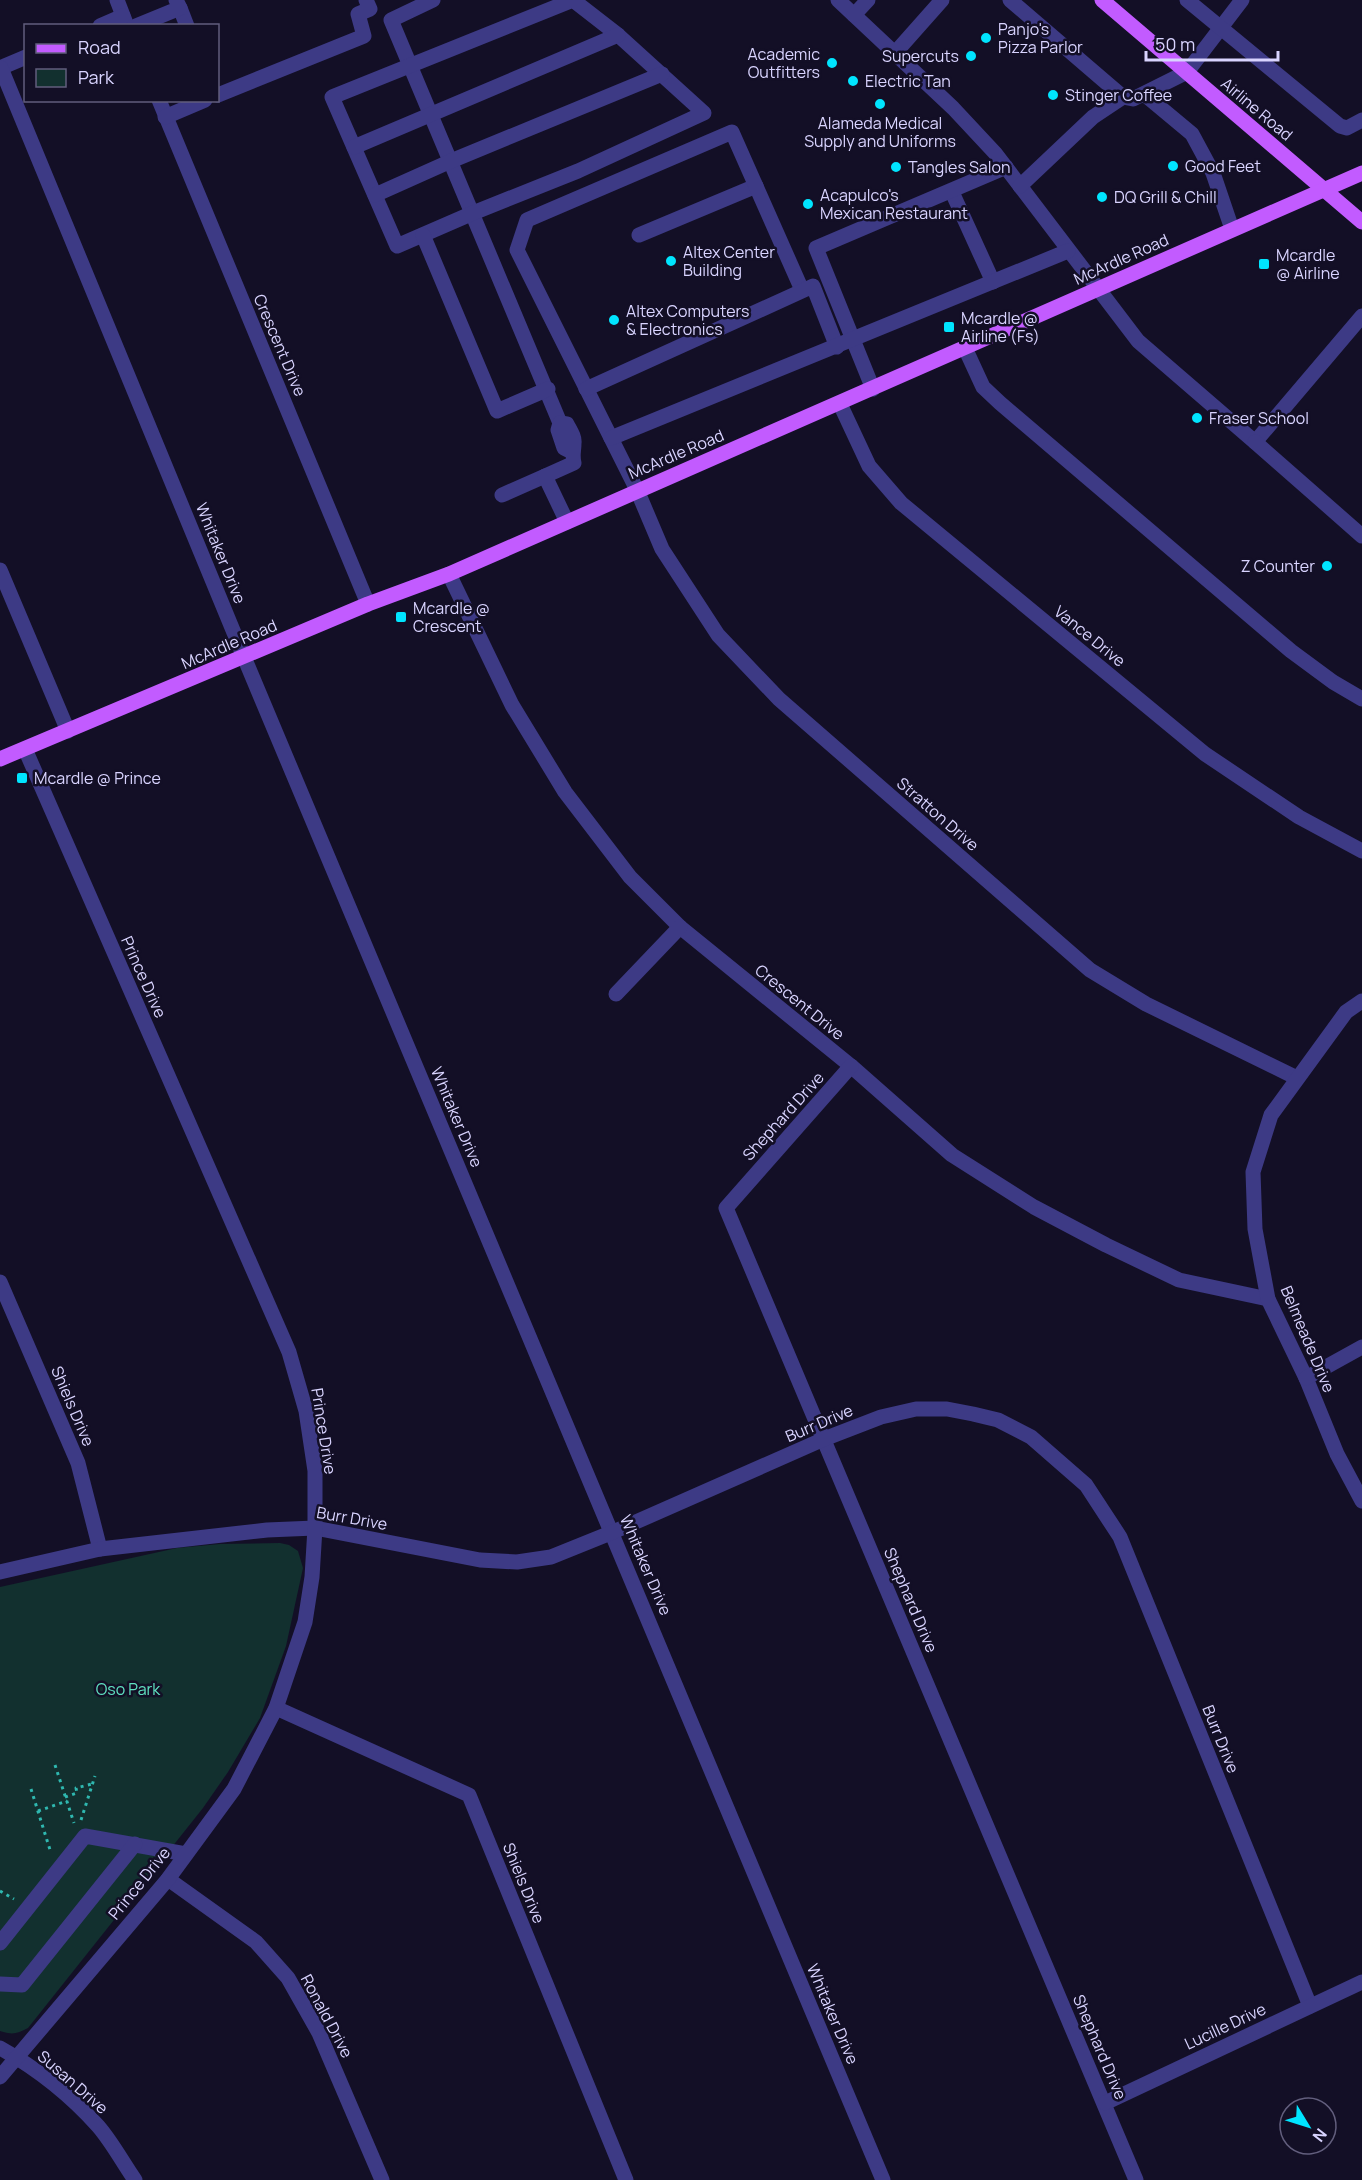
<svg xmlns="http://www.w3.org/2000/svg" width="1362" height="2180" font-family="Manrope,sans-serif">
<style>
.green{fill:#12302f}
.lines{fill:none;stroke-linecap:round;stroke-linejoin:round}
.path{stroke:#2fb8b0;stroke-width:3;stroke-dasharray:3 4.5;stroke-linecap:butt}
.minor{stroke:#3d3a85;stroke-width:15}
.major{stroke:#c25bff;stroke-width:15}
.poi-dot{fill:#00e5ff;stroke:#130f26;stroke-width:2}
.labels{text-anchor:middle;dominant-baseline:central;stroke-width:5;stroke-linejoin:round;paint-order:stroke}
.poi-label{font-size:16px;fill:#d9d4ff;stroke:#130f26;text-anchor:start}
.street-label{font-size:16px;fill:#d9d4ff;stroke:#130f26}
.park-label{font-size:16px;fill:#5fe0c0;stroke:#130f26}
</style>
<rect width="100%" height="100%" fill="#130f26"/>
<path class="green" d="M280,1543l9,2 9,6 5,17 -17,78 -26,72 -32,54 -25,36 -175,220c-11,6 -16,7 -28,3v-444l177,-39 43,-4z"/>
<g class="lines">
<g class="path">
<polyline points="55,1765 74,1823"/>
<polyline points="31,1789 51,1853"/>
<polyline points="65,1797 77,1793 76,1788 92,1784"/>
<polyline points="38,1811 67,1801"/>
<polyline points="81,1820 95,1776"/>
<polyline points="0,1891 14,1899"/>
</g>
<g class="minor">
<polyline points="117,0 127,26"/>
<polyline points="433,0 391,20 560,423"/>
<polygon points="573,0 618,35 704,113 578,171 473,213 397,246 332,97"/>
<polyline points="838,0 953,108 995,153 1138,341 1255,442 1362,316"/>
<polyline points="1010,0 1123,97 1133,99 1187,72 1242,0"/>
<polyline points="1187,0 1340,126 1347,128 1362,120"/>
<polyline points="180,8 187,26"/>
<polyline points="854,15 868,0"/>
<polyline points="100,26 123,16"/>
<polyline points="136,26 180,8 176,0"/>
<polyline points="895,53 942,0"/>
<polyline points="0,68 26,57"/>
<polyline points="1,68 244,657 883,2180"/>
<polyline points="1144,94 1192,134 1213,173 1232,229"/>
<polyline points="218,95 364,36 358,14 370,9 366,0"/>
<polyline points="159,100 368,604"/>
<polyline points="165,117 205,100"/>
<polyline points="354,147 618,35"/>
<polyline points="1020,186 1093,117 1123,97"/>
<polyline points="952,192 993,282"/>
<polyline points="375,195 451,161 662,74"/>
<polyline points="423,235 497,411 548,389"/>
<polyline points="639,235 756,186"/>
<polyline points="802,290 732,132 527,220 517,250 637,490 662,549 718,635 779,699 1090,970 1146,1004 1297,1078"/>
<polyline points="965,348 983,387 1000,403 1291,651 1333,682 1362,699"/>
<polyline points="586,389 813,286 837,347"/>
<polyline points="873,389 816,248 1006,167"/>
<polyline points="840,404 869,466 901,503 1205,754 1299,817 1362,851"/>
<polyline points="611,438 1068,251"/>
<polyline points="1255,442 1362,536"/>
<polyline points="502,495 545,476"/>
<path d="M567,522l-22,-46 29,-13c-2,-8 0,-12 0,-20 1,-6 -4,-13 -7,-19l-7,-1 -2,7 6,18 8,4"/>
<polyline points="0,570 68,731"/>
<polyline points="449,574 512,705 565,792 630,877 680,927 851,1066 952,1155 1034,1207 1106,1245 1179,1280 1268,1299"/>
<polyline points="616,994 680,927"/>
<polyline points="1362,1001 1346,1012 1271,1115 1253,1172 1255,1229 1268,1299 1306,1378 1337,1454 1362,1501"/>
<polyline points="851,1066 726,1208 1136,2180"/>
<polyline points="0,1282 78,1463 100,1549"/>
<polyline points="1306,1378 1362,1347"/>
<polyline points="0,1572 100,1549 267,1530 315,1528 480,1560 517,1562 551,1557 613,1532 824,1439 881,1417 916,1409 947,1409 973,1414 998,1420 1031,1437 1086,1485 1120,1537 1310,2006"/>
<polyline points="276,1708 469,1795 626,2180"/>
<polyline points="168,1879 256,1942 288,1978 319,2033 382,2180"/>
<polyline points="0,1943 85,1836 186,1854"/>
<polyline points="0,1984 22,1985 135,1844"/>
<path d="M0,2048c36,20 71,48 98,78 14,16 25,37 37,54"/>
<polyline points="0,2077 168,1879 234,1789 276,1708 305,1622 312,1577 315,1528 315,1471 306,1411 289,1352 25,749"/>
<polyline points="1105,2103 1362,1982"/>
</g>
<g class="major">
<polyline points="1102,0 1362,222"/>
<polyline points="0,759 368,604 449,574 1362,173"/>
</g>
</g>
<g class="poi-dot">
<circle cx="986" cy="38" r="6"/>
<circle cx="971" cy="56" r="6"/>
<circle cx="832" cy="63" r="6"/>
<circle cx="853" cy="81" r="6"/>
<circle cx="1053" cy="95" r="6"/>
<circle cx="880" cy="104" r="6"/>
<circle cx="1173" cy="166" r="6"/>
<circle cx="896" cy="167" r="6"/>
<circle cx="1102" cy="197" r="6"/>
<circle cx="808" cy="204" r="6"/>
<circle cx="671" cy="261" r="6"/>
<rect x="1258" y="258" width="12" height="12" rx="3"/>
<circle cx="614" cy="320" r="6"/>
<rect x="943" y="321" width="12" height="12" rx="3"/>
<circle cx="1197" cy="418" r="6"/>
<circle cx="1327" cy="566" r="6"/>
<rect x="395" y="611" width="12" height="12" rx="3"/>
<rect x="16" y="772" width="12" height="12" rx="3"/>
</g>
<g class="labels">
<g class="poi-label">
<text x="998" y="29">Panjo's<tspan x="998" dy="18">Pizza Parlor</tspan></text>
<text x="820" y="54" text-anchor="end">Academic<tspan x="820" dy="18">Outfitters</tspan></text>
<text x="959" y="56" text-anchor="end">Supercuts</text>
<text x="865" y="81">Electric Tan</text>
<text x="1065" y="95">Stinger Coffee</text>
<text x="880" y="123" text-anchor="middle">Alameda Medical<tspan x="880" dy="18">Supply and Uniforms</tspan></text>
<text x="1185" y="166">Good Feet</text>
<text x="908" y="167">Tangles Salon</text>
<text x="820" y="195">Acapulco's<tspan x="820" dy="18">Mexican Restaurant</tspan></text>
<text x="1114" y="197">DQ Grill &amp; Chill</text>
<text x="683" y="252">Altex Center<tspan x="683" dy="18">Building</tspan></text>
<text x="1276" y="255">Mcardle<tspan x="1276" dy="18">@ Airline</tspan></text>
<text x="626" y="311">Altex Computers<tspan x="626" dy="18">&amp; Electronics</tspan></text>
<text x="961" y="318">Mcardle @<tspan x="961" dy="18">Airline (Fs)</tspan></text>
<text x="1209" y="418">Fraser School</text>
<text x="1315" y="566" text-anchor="end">Z Counter</text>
<text x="413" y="608">Mcardle @<tspan x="413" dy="18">Crescent</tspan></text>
<text x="34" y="778">Mcardle @ Prince</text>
</g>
<g class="street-label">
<text transform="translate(1257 109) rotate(40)">Airline Road</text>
<text transform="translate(1121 259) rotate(-24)">McArdle Road</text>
<text transform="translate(280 345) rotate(67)">Crescent Drive</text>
<text transform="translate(676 454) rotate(-23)">McArdle Road</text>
<text transform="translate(221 553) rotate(68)">Whitaker Drive</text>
<text transform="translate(1090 636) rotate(39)">Vance Drive</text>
<text transform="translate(229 644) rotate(-23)">McArdle Road</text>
<text transform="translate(938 814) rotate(41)">Stratton Drive</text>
<text transform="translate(144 977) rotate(66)">Prince Drive</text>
<text transform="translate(800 1002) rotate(39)">Crescent Drive</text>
<text transform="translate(783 1116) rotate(-48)">Shephard Drive</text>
<text transform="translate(457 1117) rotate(67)">Whitaker Drive</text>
<text transform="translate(1308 1339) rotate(67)">Belmeade Drive</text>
<text transform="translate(73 1406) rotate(67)">Shiels Drive</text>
<text transform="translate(819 1423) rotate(-23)">Burr Drive</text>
<text transform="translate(324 1431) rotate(81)">Prince Drive</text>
<text transform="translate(352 1518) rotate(10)">Burr Drive</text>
<text transform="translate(646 1565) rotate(67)">Whitaker Drive</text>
<text transform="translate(911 1600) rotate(67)">Shephard Drive</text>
<text transform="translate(1221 1739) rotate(68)">Burr Drive</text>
<text transform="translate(139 1883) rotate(-51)">Prince Drive</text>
<text transform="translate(524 1883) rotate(68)">Shiels Drive</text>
<text transform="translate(833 2014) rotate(67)">Whitaker Drive</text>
<text transform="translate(327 2016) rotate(62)">Ronald Drive</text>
<text transform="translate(1225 2026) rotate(-25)">Lucille Drive</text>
<text transform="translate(1100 2047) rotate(67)">Shephard Drive</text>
<text transform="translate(73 2082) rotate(41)">Susan Drive</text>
</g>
<g class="park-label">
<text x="128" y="1689">Oso Park</text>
</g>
</g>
<rect x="24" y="24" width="195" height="78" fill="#130f26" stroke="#625e7d" stroke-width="1.5"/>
<rect x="36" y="44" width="30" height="9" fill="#c25bff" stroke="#625e7d" stroke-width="1.5"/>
<text x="78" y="54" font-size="18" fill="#d9d4ff">Road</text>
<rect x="36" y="69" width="30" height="18" fill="#12302f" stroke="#625e7d" stroke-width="1.5"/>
<text x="78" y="84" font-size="18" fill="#d9d4ff">Park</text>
<g transform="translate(1308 2126) rotate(128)"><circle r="28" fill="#130f26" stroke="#625e7d" stroke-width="1.5"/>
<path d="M0-4.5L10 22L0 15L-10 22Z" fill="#00e5ff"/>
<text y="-9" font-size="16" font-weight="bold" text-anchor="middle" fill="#d9d4ff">N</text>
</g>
<path d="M1146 51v9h132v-9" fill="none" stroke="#d9d4ff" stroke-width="3"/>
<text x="1155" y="51" font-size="18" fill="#d9d4ff" stroke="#130f26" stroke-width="4.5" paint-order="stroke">50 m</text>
</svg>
